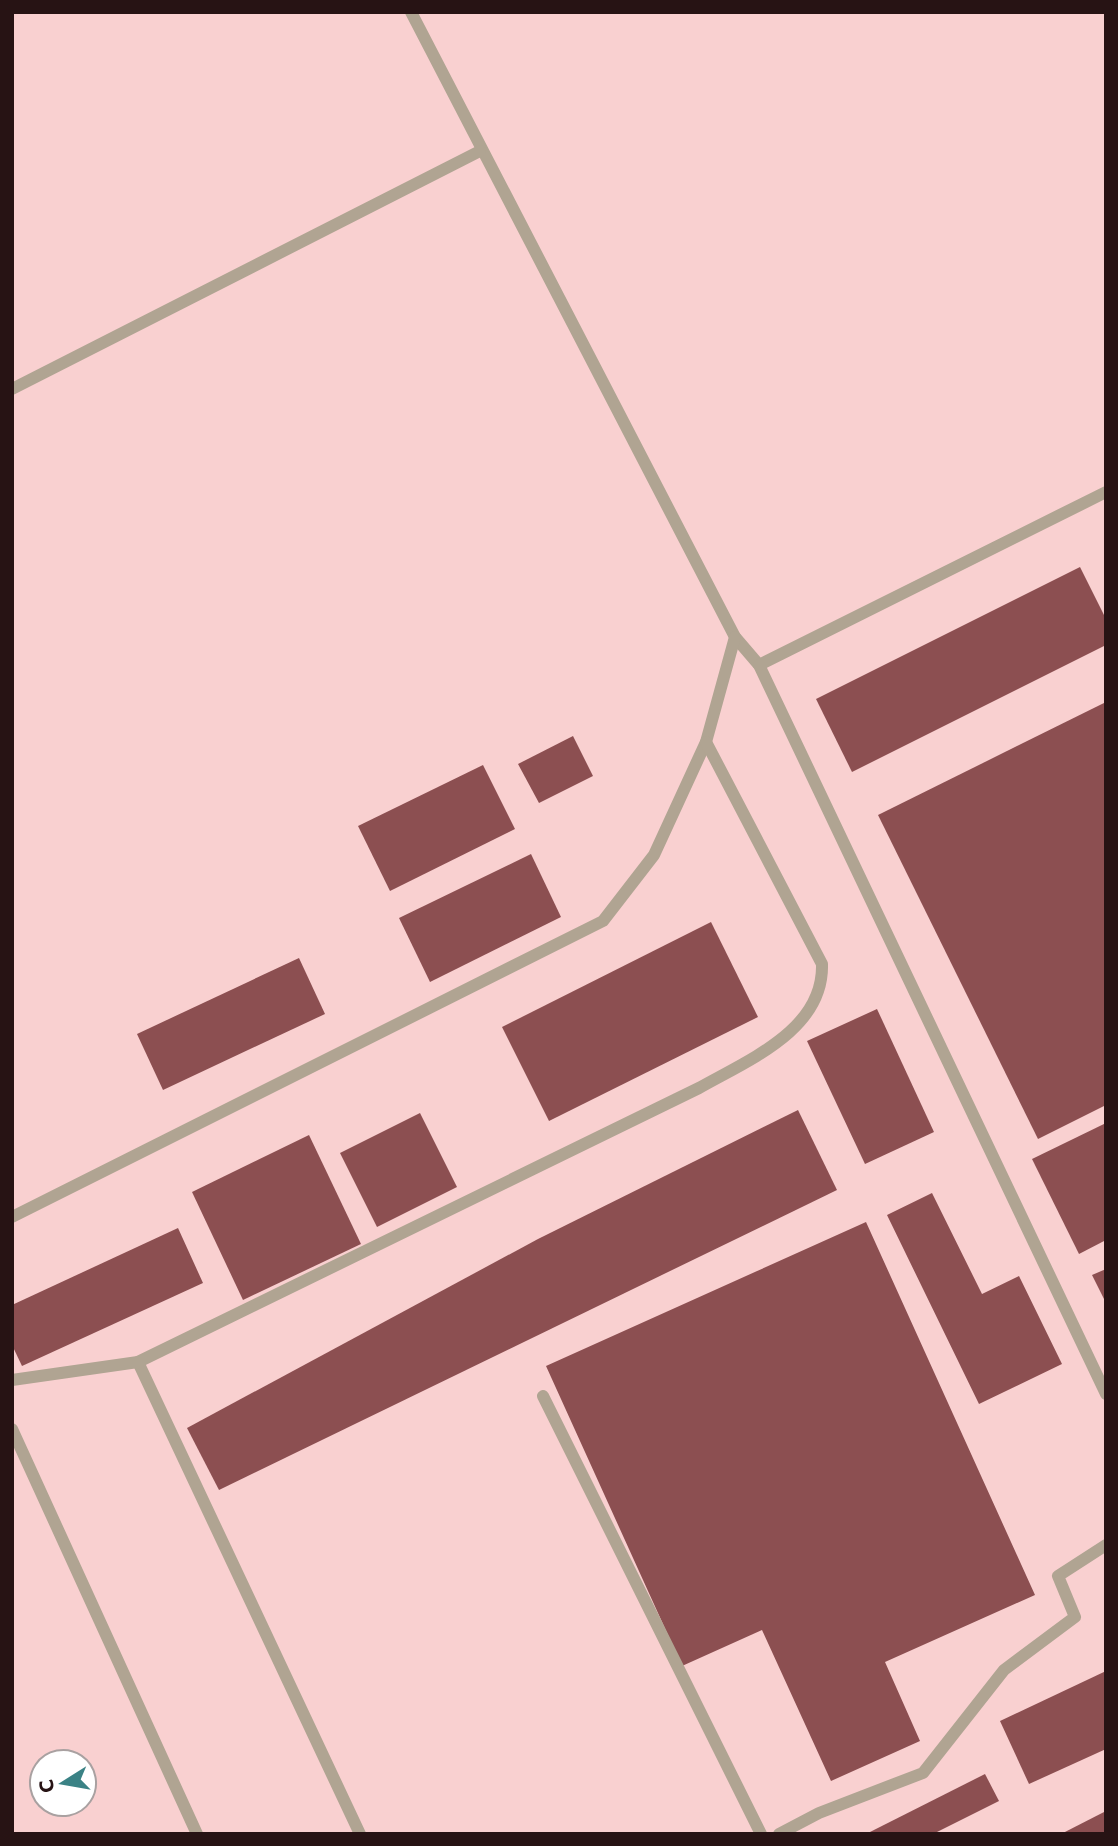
<svg xmlns="http://www.w3.org/2000/svg" width="1118" height="1846" font-family="Commissioner,sans-serif">
<style>
.built{fill:#f9d0d0;fill-rule:evenodd}
.building{fill:#8c4f51}
.lines{fill:none;stroke-linecap:round;stroke-linejoin:round}
.service{stroke:#b0a492;stroke-width:12}
</style>
<rect width="100%" height="100%" fill="#fae2e2"/>
<path class="built" d="M12,12h1094v1822h-1094zM42,1762h42v42h-42z"/>
<g class="building">
<polygon points="1080,567 1106,619 1106,645 852,772 816,699"/>
<polygon points="1106,702 1106,1105 1038,1139 878,815"/>
<polygon points="573,736 593,776 539,803 518,764"/>
<polygon points="483,765 515,829 390,891 358,826"/>
<polygon points="531,854 561,917 430,982 399,918"/>
<polygon points="711,922 758,1017 549,1121 502,1027"/>
<polygon points="299,958 325,1014 163,1090 137,1034"/>
<polygon points="877,1009 934,1132 865,1164 807,1041"/>
<polygon points="798,1110 837,1190 219,1490 187,1428 538,1239"/>
<polygon points="420,1113 457,1187 377,1227 340,1153"/>
<polygon points="1106,1123 1106,1240 1079,1254 1032,1159"/>
<polygon points="309,1135 361,1244 243,1300 192,1192"/>
<polygon points="932,1193 982,1294 1019,1276 1062,1364 979,1404 887,1215"/>
<polygon points="866,1222 1035,1595 885,1662 920,1741 831,1781 762,1630 682,1666 546,1366"/>
<polygon points="178,1228 203,1283 22,1366 12,1345 12,1305"/>
<polygon points="1106,1269 1106,1303 1092,1275"/>
<polygon points="1106,1671 1106,1749 1029,1784 1000,1721"/>
<polygon points="985,1774 999,1801 933,1834 866,1834"/>
<polygon points="1106,1811 1106,1834 1061,1834"/>
</g>
<g class="lines">
<g class="service">
<polyline points="411,12 735,637 759,665 1106,1394"/>
<polyline points="12,389 480,151"/>
<polyline points="759,665 1106,492"/>
<polyline points="12,1217 603,921 654,855 706,742 735,637"/>
<polyline points="138,1362 360,1834"/>
<path d="M12,1380l126,-18 561,-274c49,-28 125,-58 123,-124l-116,-222"/>
<polyline points="543,1396 761,1834"/>
<polyline points="12,1429 197,1834"/>
<polyline points="779,1834 819,1813 923,1773 1004,1670 1075,1617 1058,1576 1106,1545"/>
</g>
</g>
<rect width="1118" height="1846" fill="none" stroke="#271314" stroke-width="28"/>
<g transform="translate(63 1783) rotate(259)"><circle r="33" fill="#ffffff" stroke="#a9a1a1" stroke-width="2"/>
<path d="M0-5L12 26L0 18L-12 26Z" fill="#3a8285"/>
<text y="-10" font-size="19" font-weight="bold" text-anchor="middle" fill="#271314">С</text>
</g>
</svg>
